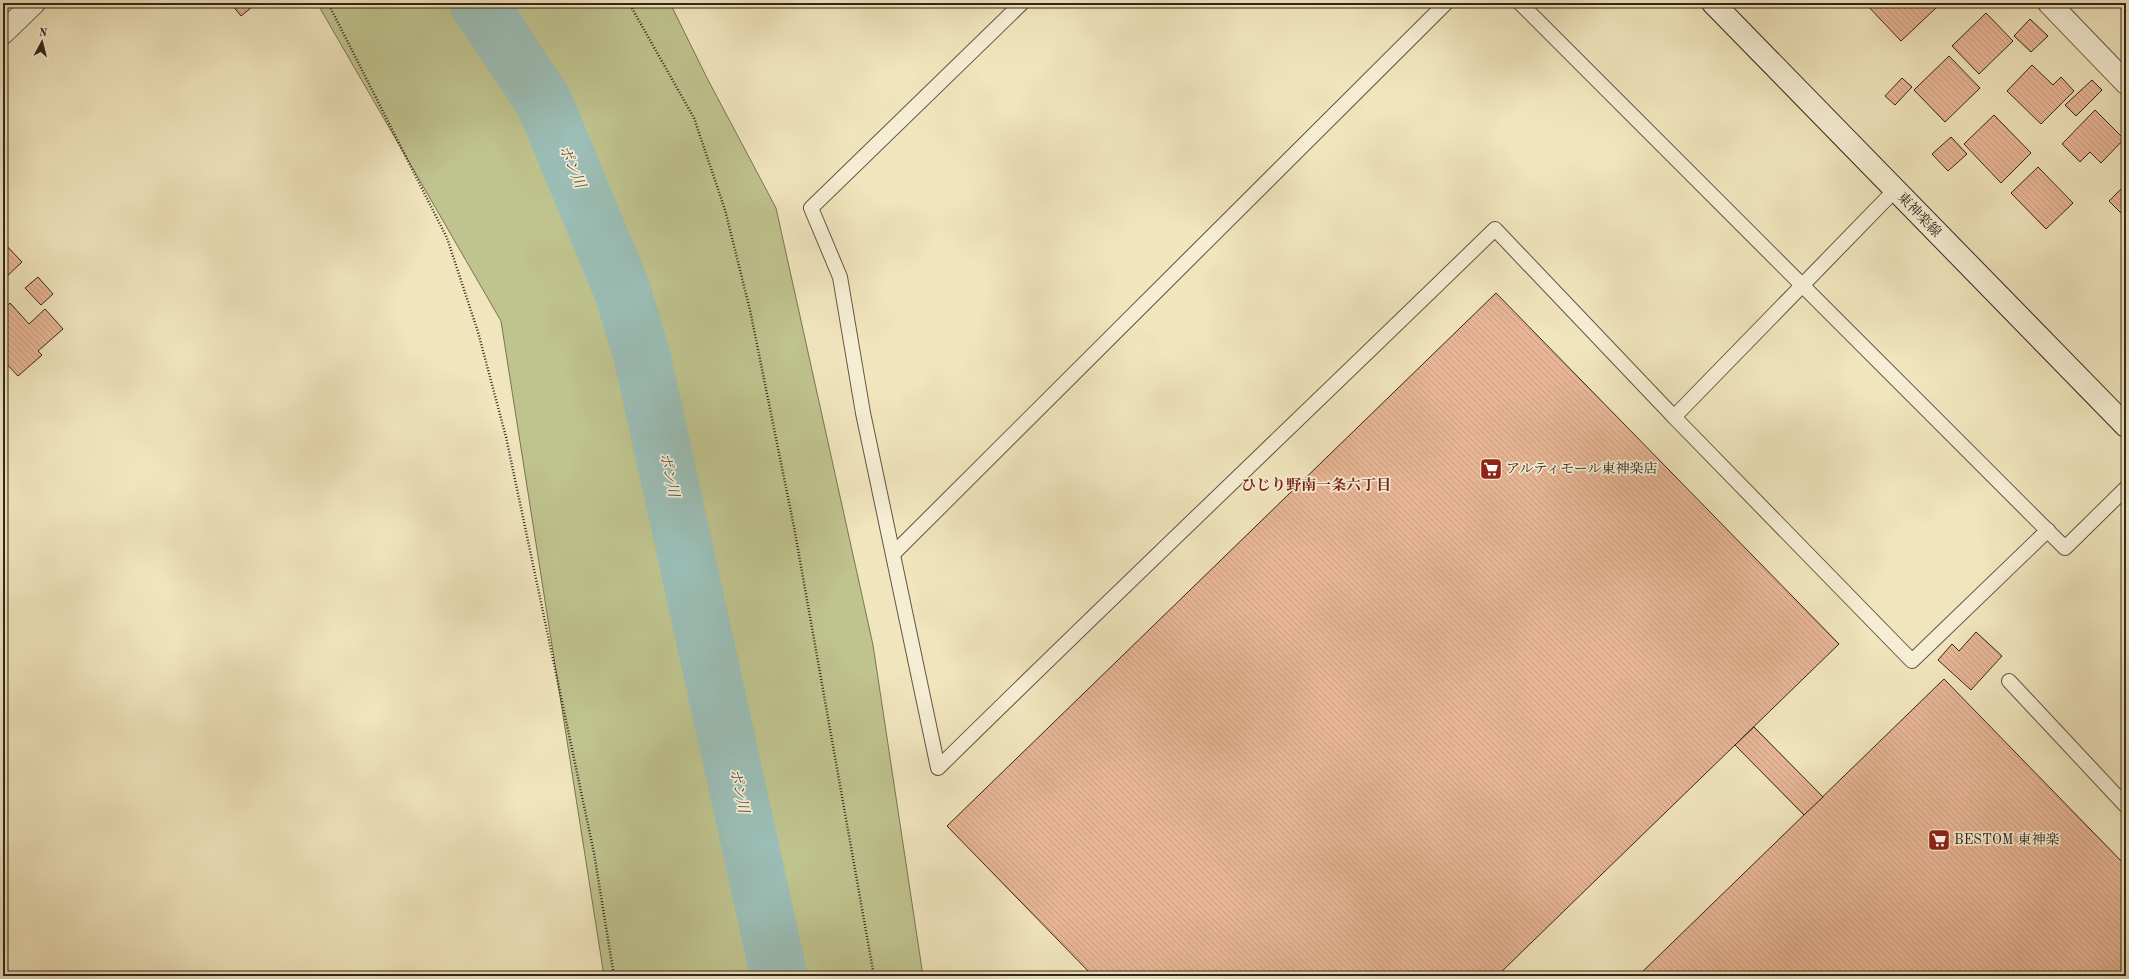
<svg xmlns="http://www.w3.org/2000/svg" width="2129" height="979" font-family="'Old Standard TT','Noto Serif JP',serif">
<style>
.green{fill:#bfc38e;stroke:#787454}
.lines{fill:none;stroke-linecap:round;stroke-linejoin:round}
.river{stroke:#9bbeb6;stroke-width:57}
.building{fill:url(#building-back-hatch);stroke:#32251a}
.service-casing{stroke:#625543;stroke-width:16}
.minor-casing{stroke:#625543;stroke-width:24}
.tertiary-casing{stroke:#625543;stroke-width:24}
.secondary-casing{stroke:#32251a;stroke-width:24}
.path{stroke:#32251a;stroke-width:2.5;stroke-dasharray:1 2;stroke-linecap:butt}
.service{stroke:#f6eed4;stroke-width:14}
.minor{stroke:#f6eed4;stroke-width:22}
.tertiary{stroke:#f6eed4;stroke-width:22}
.secondary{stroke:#f6eed4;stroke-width:22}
.labels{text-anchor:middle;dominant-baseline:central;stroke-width:3.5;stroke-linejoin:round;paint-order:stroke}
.street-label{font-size:14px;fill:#32251a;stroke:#f6eed4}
.poi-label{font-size:14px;fill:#32251a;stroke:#f6eed4;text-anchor:start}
.water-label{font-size:15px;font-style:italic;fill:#525349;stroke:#f6eed4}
.neighbourhood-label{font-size:15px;font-weight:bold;fill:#7a1f14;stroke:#f6eed4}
</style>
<defs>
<pattern id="building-back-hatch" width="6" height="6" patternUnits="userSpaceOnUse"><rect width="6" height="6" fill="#e8b695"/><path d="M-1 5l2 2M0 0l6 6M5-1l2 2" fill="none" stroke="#c79c80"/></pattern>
</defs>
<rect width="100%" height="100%" fill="#f1e5bd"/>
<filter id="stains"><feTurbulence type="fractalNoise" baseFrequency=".005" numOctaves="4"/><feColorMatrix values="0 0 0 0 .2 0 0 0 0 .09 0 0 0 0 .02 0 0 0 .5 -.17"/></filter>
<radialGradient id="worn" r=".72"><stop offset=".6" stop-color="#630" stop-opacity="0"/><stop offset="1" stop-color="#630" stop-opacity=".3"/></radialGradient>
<polygon class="green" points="317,3 670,3 707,78 776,208 873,645 923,976 604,976 501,321"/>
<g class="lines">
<polyline class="river" points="478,3 544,102 622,290 642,356 779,976"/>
</g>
<g class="building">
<polygon points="237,3 257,3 241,16 233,6"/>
<polygon points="1865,3 1934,3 1937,7 1901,41"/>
<polygon points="1986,13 2013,41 1979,74 1952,46"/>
<polygon points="2030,19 2048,36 2031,52 2014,36"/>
<polygon points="1949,56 1980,88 1945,122 1914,90"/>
<polygon points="2032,65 2053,85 2061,77 2074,91 2041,124 2007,91"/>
<polygon points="1902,78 1912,87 1895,105 1885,96"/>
<polygon points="2092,80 2102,90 2076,116 2065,105"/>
<polygon points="2095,110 2124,139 2101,163 2090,152 2080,162 2062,144"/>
<polygon points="1994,115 2031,153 2001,183 1964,144"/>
<polygon points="1951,137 1967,154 1948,171 1932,154"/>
<polygon points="2038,167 2073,203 2046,229 2011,193"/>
<polygon points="2126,184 2126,218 2109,201"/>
<polygon points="3,242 22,262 3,280"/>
<polygon points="38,277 53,294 41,305 25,288"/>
<polygon points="1496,293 1839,644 1497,976 1093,976 947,826"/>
<polygon points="10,303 29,324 45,309 63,329 38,351 42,355 18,376 3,360 3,310"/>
<polygon points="1976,632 2002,656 1971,690 1938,660 1952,644 1959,651"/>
<polygon points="1944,679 2126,866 2126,976 1638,976"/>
<polygon points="1754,727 1823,797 1804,815 1735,745"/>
</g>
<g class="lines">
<g class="service-casing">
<g id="service">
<path d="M1022,3l-211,205 29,69 23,136 75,355c184,-181 372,-359 557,-539l179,188 221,-227"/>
<polyline points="1520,3 2065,548 2126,488"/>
<polyline points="1674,417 1912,661 2048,530"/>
<polyline points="893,554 1446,3"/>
<polyline points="2009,681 2126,806"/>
</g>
</g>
<g class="minor-casing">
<polyline id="minor" points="2049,3 2126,83"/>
</g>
<g class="tertiary-casing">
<polyline id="tertiary" points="3,33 34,3"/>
</g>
<g class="secondary-casing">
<polyline id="secondary" points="1713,3 2126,426"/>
</g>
<g class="path">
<polyline points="328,3 447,238 478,332 506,437 594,853 614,976"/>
<polyline points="629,3 694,118 725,210 750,310 794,527 874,976"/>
</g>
<use href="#service" class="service"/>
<use href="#minor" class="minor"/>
<use href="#tertiary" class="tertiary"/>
<use href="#secondary" class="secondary"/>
</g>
<defs>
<g id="supermarket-square" transform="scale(1.15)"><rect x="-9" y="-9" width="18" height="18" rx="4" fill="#8f2418" stroke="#f6eed4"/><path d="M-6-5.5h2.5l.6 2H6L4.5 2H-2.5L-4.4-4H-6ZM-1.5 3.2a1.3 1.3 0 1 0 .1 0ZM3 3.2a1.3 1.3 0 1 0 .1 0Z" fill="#fff"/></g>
</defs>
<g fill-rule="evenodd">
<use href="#supermarket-square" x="1491" y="469"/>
<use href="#supermarket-square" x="1939" y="840"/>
</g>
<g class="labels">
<g class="street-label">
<text transform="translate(1919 215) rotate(46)">東神楽線</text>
</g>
<g class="poi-label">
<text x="1506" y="469">アルティモール東神楽店</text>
<text x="1954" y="840">BESTOM 東神楽</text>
</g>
<g class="water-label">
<text transform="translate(571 167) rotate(67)">ポン川</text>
<text transform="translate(668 475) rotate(78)">ポン川</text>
<text transform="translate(738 791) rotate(78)">ポン川</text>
</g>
<g class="neighbourhood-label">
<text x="1316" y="486">ひじり野南一条六丁目</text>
</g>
</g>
<rect width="2129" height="979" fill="none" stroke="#f1e5bd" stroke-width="16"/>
<rect x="4" y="4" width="2121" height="971" fill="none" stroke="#32251a" stroke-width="2"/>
<rect x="8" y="8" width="2113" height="963" fill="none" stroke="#32251a"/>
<g transform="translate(42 42) rotate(7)" stroke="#f6eed4" stroke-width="3" paint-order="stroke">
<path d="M0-3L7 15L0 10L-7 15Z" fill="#32251a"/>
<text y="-6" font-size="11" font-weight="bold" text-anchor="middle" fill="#32251a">N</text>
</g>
<rect width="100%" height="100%" filter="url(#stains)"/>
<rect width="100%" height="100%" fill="url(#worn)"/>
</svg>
